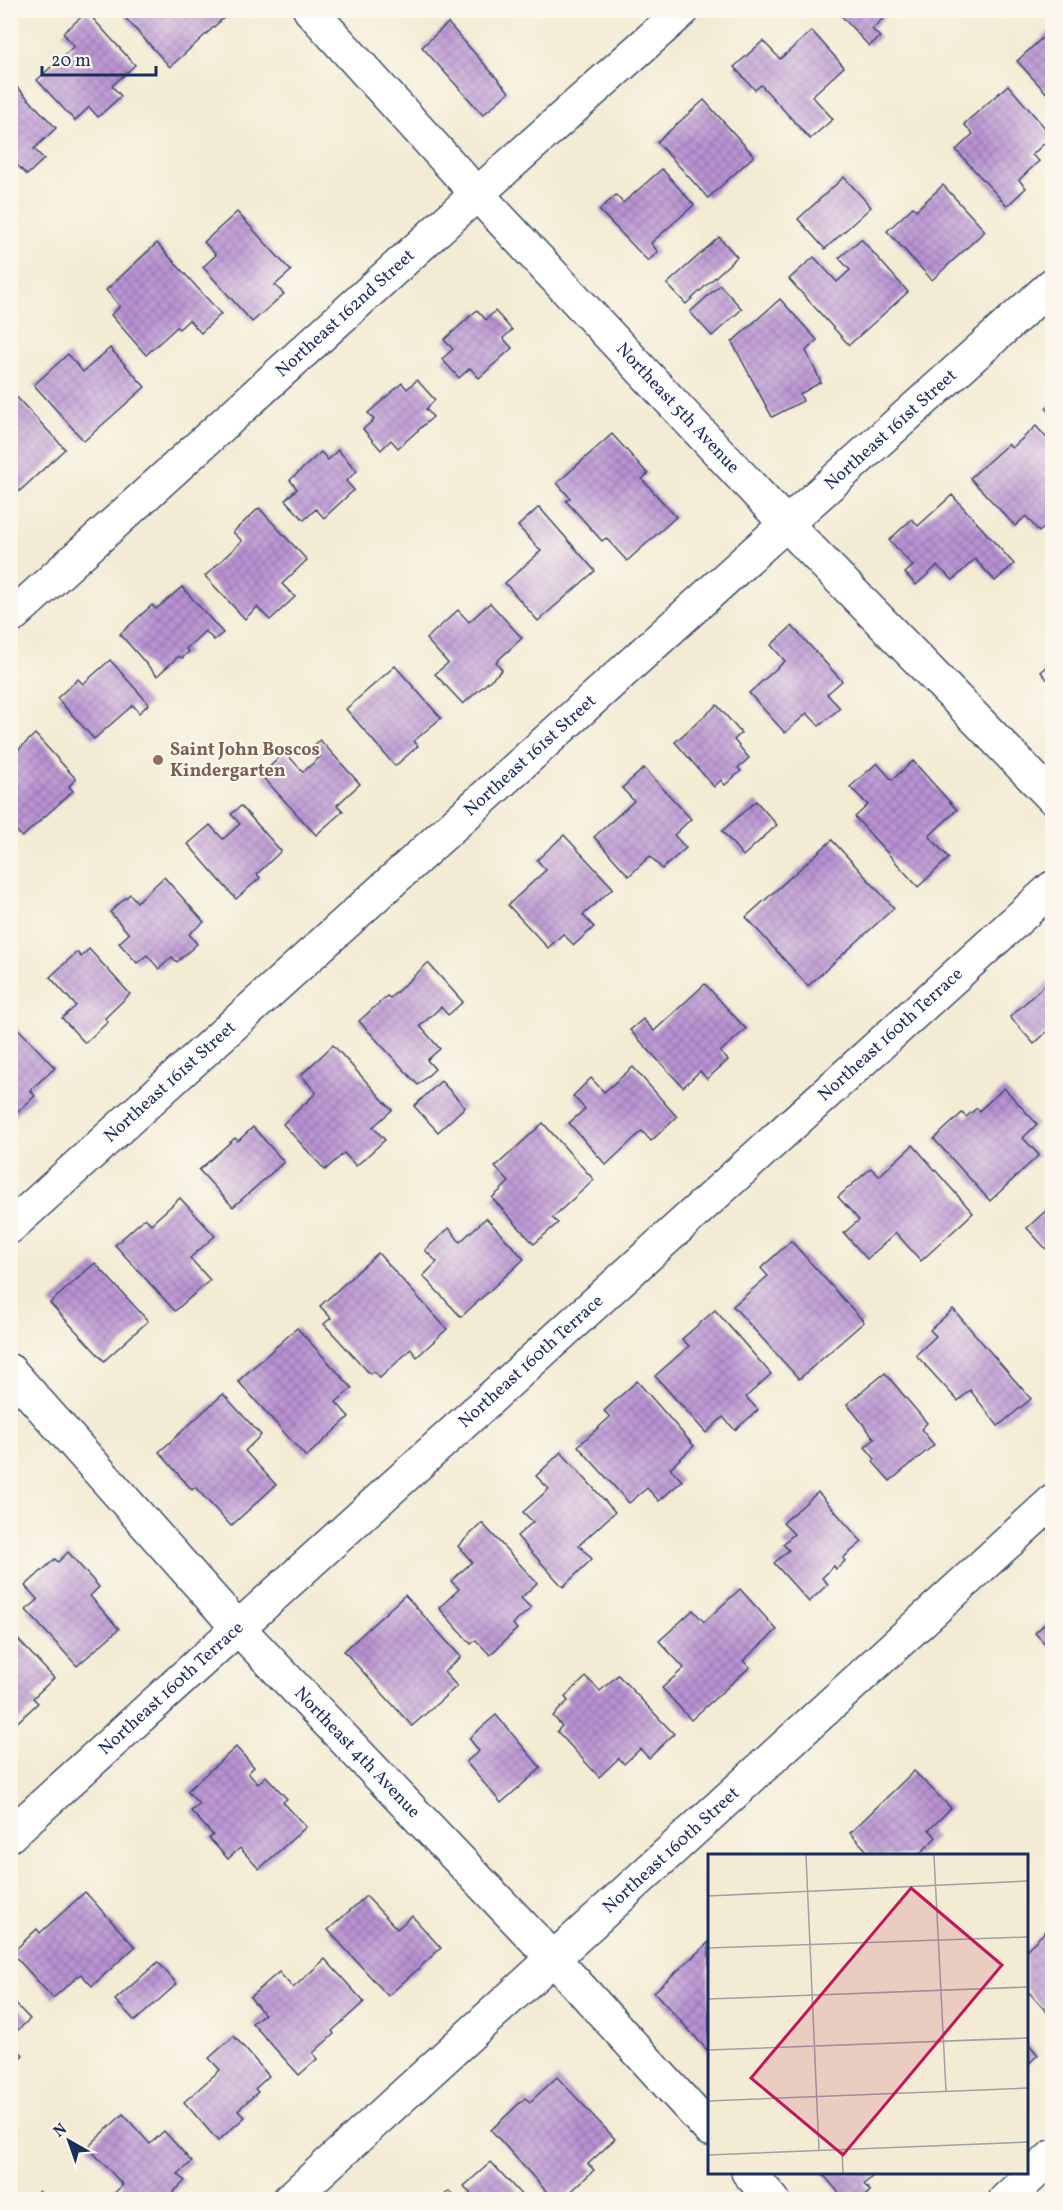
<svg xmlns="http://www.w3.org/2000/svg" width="1063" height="2210" font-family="Vollkorn,serif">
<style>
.building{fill:url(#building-cross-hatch)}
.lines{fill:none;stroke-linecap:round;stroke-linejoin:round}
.minor-casing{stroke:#3b4b70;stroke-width:36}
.minor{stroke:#fff;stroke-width:33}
.education-dot{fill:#8d6e63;stroke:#fbf7ec;stroke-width:2}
.labels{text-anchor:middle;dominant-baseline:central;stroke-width:4.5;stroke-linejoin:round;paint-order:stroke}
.street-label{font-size:18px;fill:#1b2f5e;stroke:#fbf7ec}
.education-label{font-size:18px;font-weight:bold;fill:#785e54;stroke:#fbf7ec;text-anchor:start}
.inset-road{fill:none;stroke:#9da0a4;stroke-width:1.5}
.view{fill:#c2185b;fill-opacity:0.15;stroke:#c2185b;stroke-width:3}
.inset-edge{fill:none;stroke:#1b2f5e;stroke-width:3}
</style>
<defs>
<pattern id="building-cross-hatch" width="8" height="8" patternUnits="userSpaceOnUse" patternTransform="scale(1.5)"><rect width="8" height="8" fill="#b993d2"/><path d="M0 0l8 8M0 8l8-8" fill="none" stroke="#9678ae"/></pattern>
</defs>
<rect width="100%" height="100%" fill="#fbf7ec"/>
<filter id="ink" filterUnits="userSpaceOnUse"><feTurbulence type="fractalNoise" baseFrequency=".0167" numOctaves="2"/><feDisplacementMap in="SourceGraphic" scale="12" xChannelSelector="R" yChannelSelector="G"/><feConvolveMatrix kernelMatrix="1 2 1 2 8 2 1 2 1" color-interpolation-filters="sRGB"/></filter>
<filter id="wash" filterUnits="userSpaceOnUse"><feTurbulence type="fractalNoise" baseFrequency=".008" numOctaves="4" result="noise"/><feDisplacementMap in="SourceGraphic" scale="24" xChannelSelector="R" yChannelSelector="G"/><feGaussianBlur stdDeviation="1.35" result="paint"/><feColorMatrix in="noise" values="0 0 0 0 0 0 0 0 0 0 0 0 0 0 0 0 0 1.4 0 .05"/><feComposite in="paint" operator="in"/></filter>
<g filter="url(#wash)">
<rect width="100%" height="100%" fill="#f3ebd3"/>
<g id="blocks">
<g class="building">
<polygon points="118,10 223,10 227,15 170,67"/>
<polygon points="836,10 892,10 872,29 880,37 869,46"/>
<polygon points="87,12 135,65 112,86 121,96 98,117 89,107 75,121 37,80 74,46 63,33"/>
<polygon points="448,23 509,92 483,115 422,47"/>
<polygon points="1052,29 1052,99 1017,61"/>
<polygon points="812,31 844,67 812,96 833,119 810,139 761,85 755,90 734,67 763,41 780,59"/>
<polygon points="1008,85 1052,136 1032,155 1039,161 1019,180 1026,188 1007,206 956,150 973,134 964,124"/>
<polygon points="18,88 56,128 34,149 44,159 27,175 17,165 10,170 10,95"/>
<polygon points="704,100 754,156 708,198 657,142"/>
<polygon points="662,169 694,205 651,243 658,252 648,261 599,210 616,195 623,203"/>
<polygon points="844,177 871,207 825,249 798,219"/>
<polygon points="943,185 985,231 932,280 887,231 913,207 916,210"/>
<polygon points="237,212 291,271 275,285 284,294 252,322 203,267 216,255 204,242"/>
<polygon points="719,237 737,257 686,304 667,284"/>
<polygon points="861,239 908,292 849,345 789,279 814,257 837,282 850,270 839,258"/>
<polygon points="157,243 221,314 201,333 189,320 179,329 177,327 146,355 111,315 120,306 106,290"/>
<polygon points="720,285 742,309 712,336 690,312"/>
<polygon points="780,299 817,340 806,351 821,382 800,394 803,401 772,417 732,342"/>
<polygon points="477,310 486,320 495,311 512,330 503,338 512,348 479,378 470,368 459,378 442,359 453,349 444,340"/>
<polygon points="110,348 145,387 84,441 34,385 68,354 83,372"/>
<polygon points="417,380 435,400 426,409 433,417 398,448 391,440 381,450 363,429 374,420 368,413 402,383 407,389"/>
<polygon points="10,390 65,449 10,500"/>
<polygon points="1052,402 1052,415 1046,408"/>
<polygon points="1036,426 1052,444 1052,492 1051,493 1052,495 1052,520 1039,532 1026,516 1015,526 970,478 1008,444 1012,448"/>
<polygon points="612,434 648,474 642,479 676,517 627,561 606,538 602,541 566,501 570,498 557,483"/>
<polygon points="338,450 357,471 346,481 354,490 324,518 316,509 304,520 285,500 297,489 290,480 321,452 328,460"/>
<polygon points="952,495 1014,564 995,581 975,559 953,580 937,566 916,585 905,573 913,566 889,540 912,519 918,526"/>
<polygon points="539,507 595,571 538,621 505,583 541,551 518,526"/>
<polygon points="259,508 307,560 282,584 295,597 270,620 257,607 245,619 205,576 242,541 233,532"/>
<polygon points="182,587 223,633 214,640 205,631 186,649 189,652 182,658 179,656 157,676 120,634 152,605 156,609"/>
<polygon points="490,603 522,638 496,662 502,670 463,704 435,674 448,663 426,639 458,610 469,622"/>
<polygon points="792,626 842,681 827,694 840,708 819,726 807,713 785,733 749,693 785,661 771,645"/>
<polygon points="110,660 149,704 139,713 133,705 94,739 57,698 78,679 83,684"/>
<polygon points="1052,662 1052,685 1041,672"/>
<polygon points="395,666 441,718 414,741 418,746 395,766 346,709"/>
<polygon points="717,705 741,733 734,740 749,758 738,768 741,771 725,785 721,780 714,787 675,742"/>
<polygon points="35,734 76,779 69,786 73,791 22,837 10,824 10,755 12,756"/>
<polygon points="320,740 360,784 337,805 343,811 316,835 261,775 285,752 303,772 320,757 311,748"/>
<polygon points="913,761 957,810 929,836 949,858 918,887 855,817 868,805 850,787 877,763 892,780"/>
<polygon points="644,768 691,819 674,835 686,848 662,869 650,856 629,876 594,837 634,801 622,788"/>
<polygon points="756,801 777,825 743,856 722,831"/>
<polygon points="241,806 281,851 257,874 260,878 236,899 188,844 210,825 223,839 240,824 231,814"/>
<polygon points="564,835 613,888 583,915 594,927 574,945 563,934 548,948 508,905 546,870 537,860"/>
<polygon points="832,840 894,908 808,986 746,917"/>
<polygon points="164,877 204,922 189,934 197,944 177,962 172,957 159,969 147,955 137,963 119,943 129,934 110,912 130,894 137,902"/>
<polygon points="89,949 130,994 105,1018 108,1022 85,1043 62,1018 76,1006 50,977 77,952 81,957"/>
<polygon points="428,963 463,1002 448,1015 441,1007 420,1026 440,1049 427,1060 435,1069 418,1085 359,1021 387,996 390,998"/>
<polygon points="1049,981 1052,986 1052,1027 1034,1044 1010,1017"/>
<polygon points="705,984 746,1029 720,1052 728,1060 707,1079 700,1071 683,1087 630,1030 643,1019 654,1031"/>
<polygon points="10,1020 55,1068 30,1090 35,1096 12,1117 10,1115"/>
<polygon points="333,1045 392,1110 373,1127 385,1140 356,1166 344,1153 325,1170 283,1124 316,1093 301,1075"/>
<polygon points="633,1067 677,1117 651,1141 642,1131 606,1165 569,1123 585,1109 573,1096 591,1078 604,1092"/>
<polygon points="441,1081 465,1107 438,1132 414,1106"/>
<polygon points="1004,1088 1037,1124 1023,1138 1039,1155 990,1201 934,1139 962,1113 966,1117 977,1108 979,1111"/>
<polygon points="543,1123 594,1180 552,1218 558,1223 534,1244 492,1198 509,1182 495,1167"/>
<polygon points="253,1127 284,1162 233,1207 199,1170 235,1138 238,1141"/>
<polygon points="913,1145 973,1213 921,1261 896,1233 867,1259 844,1233 859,1220 838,1197 871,1168 879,1176"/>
<polygon points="180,1198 215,1236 190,1258 210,1280 175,1311 115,1245 145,1218 151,1224"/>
<polygon points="1052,1205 1052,1243 1046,1249 1027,1228"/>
<polygon points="486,1218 524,1259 461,1317 423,1276 437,1262 425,1250 449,1228 460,1242"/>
<polygon points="791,1241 864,1322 799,1379 733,1306 768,1276 761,1268"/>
<polygon points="378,1253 447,1329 417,1357 411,1349 380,1378 373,1371 370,1374 324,1324 331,1318 320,1306"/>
<polygon points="95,1263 148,1321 104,1361 50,1303"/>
<polygon points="953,1309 1031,1399 998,1426 970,1390 958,1401 916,1355 936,1336 930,1330"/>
<polygon points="715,1310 771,1374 746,1397 758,1410 735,1430 723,1417 706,1433 655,1376 689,1346 682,1339"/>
<polygon points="297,1328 352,1388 336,1402 349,1417 306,1457 238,1381"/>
<polygon points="885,1373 927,1423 921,1429 934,1445 890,1481 873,1462 875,1459 865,1447 875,1439 847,1404"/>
<polygon points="637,1381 694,1446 670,1468 682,1481 659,1501 647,1488 629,1503 578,1446 610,1417 604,1411"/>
<polygon points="223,1394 261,1435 245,1451 276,1485 231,1526 195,1487 192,1490 159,1452"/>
<polygon points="561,1452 615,1512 579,1545 592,1559 563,1587 517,1536 533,1522 523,1512 549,1489 536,1476"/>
<polygon points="818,1492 862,1542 843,1558 845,1561 841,1565 836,1569 834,1566 822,1578 828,1584 809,1602 774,1563 789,1550 783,1544 794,1534 783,1523"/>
<polygon points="482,1523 537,1583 521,1598 531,1608 513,1624 517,1629 490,1655 476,1640 471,1644 439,1608 459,1589 451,1581 472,1562 458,1546"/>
<polygon points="68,1552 99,1587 90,1596 119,1629 77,1666 26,1610 38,1600 25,1586 55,1559 58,1562"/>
<polygon points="740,1589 777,1630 743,1661 750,1667 691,1720 662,1688 684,1668 659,1641 693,1610 704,1622"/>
<polygon points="405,1595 461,1657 444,1672 457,1686 412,1726 344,1651"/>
<polygon points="1052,1617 1052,1651 1035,1633"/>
<polygon points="10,1631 54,1678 33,1698 38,1703 10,1729"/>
<polygon points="618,1675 674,1734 649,1758 640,1749 624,1764 619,1758 599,1777 557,1731 562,1726 553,1716 568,1701 565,1697 586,1677 600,1691"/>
<polygon points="496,1715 541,1768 501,1803 466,1762 479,1751 469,1738"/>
<polygon points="236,1747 254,1767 248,1773 258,1784 266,1776 287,1799 283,1802 306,1827 259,1869 240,1848 228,1859 209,1838 213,1835 191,1811 199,1804 187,1791"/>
<polygon points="914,1771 951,1808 929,1830 936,1837 918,1856 872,1856 850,1833"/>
<polygon points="85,1892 135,1947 92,1986 81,1974 53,1998 12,1953 37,1929 40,1933"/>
<polygon points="366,1896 397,1929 412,1916 441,1948 388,1996 328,1930"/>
<polygon points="1046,1931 1052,1939 1052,2018 1026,1989 1026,1950"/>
<polygon points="709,1942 709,2052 654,1992"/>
<polygon points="325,1959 364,2002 332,2031 334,2034 313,2053 317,2059 299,2075 252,2023 264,2014 250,1997 279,1972 293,1988"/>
<polygon points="158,1962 177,1984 135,2021 115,2000"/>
<polygon points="10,1998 30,2019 10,2037"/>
<polygon points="234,2036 269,2076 255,2089 258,2092 238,2110 245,2117 218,2141 184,2102 220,2070 209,2058"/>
<polygon points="1026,2041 1038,2055 1026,2066"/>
<polygon points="10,2042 23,2055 10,2067"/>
<polygon points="557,2077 615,2139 588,2164 594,2170 562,2200 554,2200 491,2130 525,2098 530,2102"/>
<polygon points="123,2114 150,2144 164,2131 192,2162 178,2174 185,2181 165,2200 116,2200 112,2195 123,2185 88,2147"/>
<polygon points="491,2162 526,2200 476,2200 464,2186"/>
<polygon points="821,2172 877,2172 864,2184 870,2191 861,2200 845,2200"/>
<polygon points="39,2191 47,2200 30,2200"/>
<polygon points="449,2191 456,2200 439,2200"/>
</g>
</g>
</g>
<g filter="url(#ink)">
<use href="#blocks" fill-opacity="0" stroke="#3b4b70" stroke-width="1.5"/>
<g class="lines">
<g class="minor-casing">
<g id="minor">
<path id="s1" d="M310,10l167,184 309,330 266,273"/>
<path id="s2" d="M10,618l467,-424 206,-184"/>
<path id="s3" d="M10,1227l776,-703 266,-239"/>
<path id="s4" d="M10,1371l228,257 314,329 157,172"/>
<path id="s5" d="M10,1835l1042,-947"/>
<polyline points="748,2172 773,2200"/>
<path id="s6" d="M289,2200l763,-698"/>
<polyline points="1005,2200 1052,2157"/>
</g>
</g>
<use href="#minor" class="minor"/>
</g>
</g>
<circle class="education-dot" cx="158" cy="760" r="6"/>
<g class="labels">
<g class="street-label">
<text stroke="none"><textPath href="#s2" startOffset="453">Northeast 162nd Street</textPath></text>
<text stroke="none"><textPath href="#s1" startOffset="542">Northeast 5th Avenue</textPath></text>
<text stroke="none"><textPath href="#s3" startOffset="1188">Northeast 161st Street</textPath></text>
<text stroke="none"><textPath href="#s3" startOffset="702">Northeast 161st Street</textPath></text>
<text stroke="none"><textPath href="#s5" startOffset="1190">Northeast 160th Terrace</textPath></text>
<text stroke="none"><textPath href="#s3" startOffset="216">Northeast 161st Street</textPath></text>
<text stroke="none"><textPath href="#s5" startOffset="704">Northeast 160th Terrace</textPath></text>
<text stroke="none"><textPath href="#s5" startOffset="218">Northeast 160th Terrace</textPath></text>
<text stroke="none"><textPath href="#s4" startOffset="516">Northeast 4th Avenue</textPath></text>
<text stroke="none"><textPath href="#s6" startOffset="518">Northeast 160th Street</textPath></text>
</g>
<g class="education-label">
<text x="170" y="750">Saint John Boscos<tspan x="170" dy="21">Kindergarten</tspan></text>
</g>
</g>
<g transform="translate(708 1854)">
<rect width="320" height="320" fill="#f3ebd3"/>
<path class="inset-road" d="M98,1l13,295M226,1l12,236M0,42l320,-15M0,94l320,-11M0,145l320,-12M0,196l320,-12M0,247l320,-13M134,296l1,23M0,301l320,-13"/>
<path class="view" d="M203,34l91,77 -159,190 -92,-77z"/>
<rect width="320" height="320" class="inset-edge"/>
</g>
<rect width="1063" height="2210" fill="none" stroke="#fbf7ec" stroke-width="36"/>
<g transform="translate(69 2141) rotate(320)" stroke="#fbf7ec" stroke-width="4.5" paint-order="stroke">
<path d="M0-4.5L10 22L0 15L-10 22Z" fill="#1b2f5e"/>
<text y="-9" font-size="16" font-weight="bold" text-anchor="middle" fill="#1b2f5e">N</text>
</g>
<path d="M42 66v9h114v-9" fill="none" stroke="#1b2f5e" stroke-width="3"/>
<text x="51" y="66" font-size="18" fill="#1b2f5e" stroke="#fbf7ec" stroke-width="4.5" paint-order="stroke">20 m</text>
</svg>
